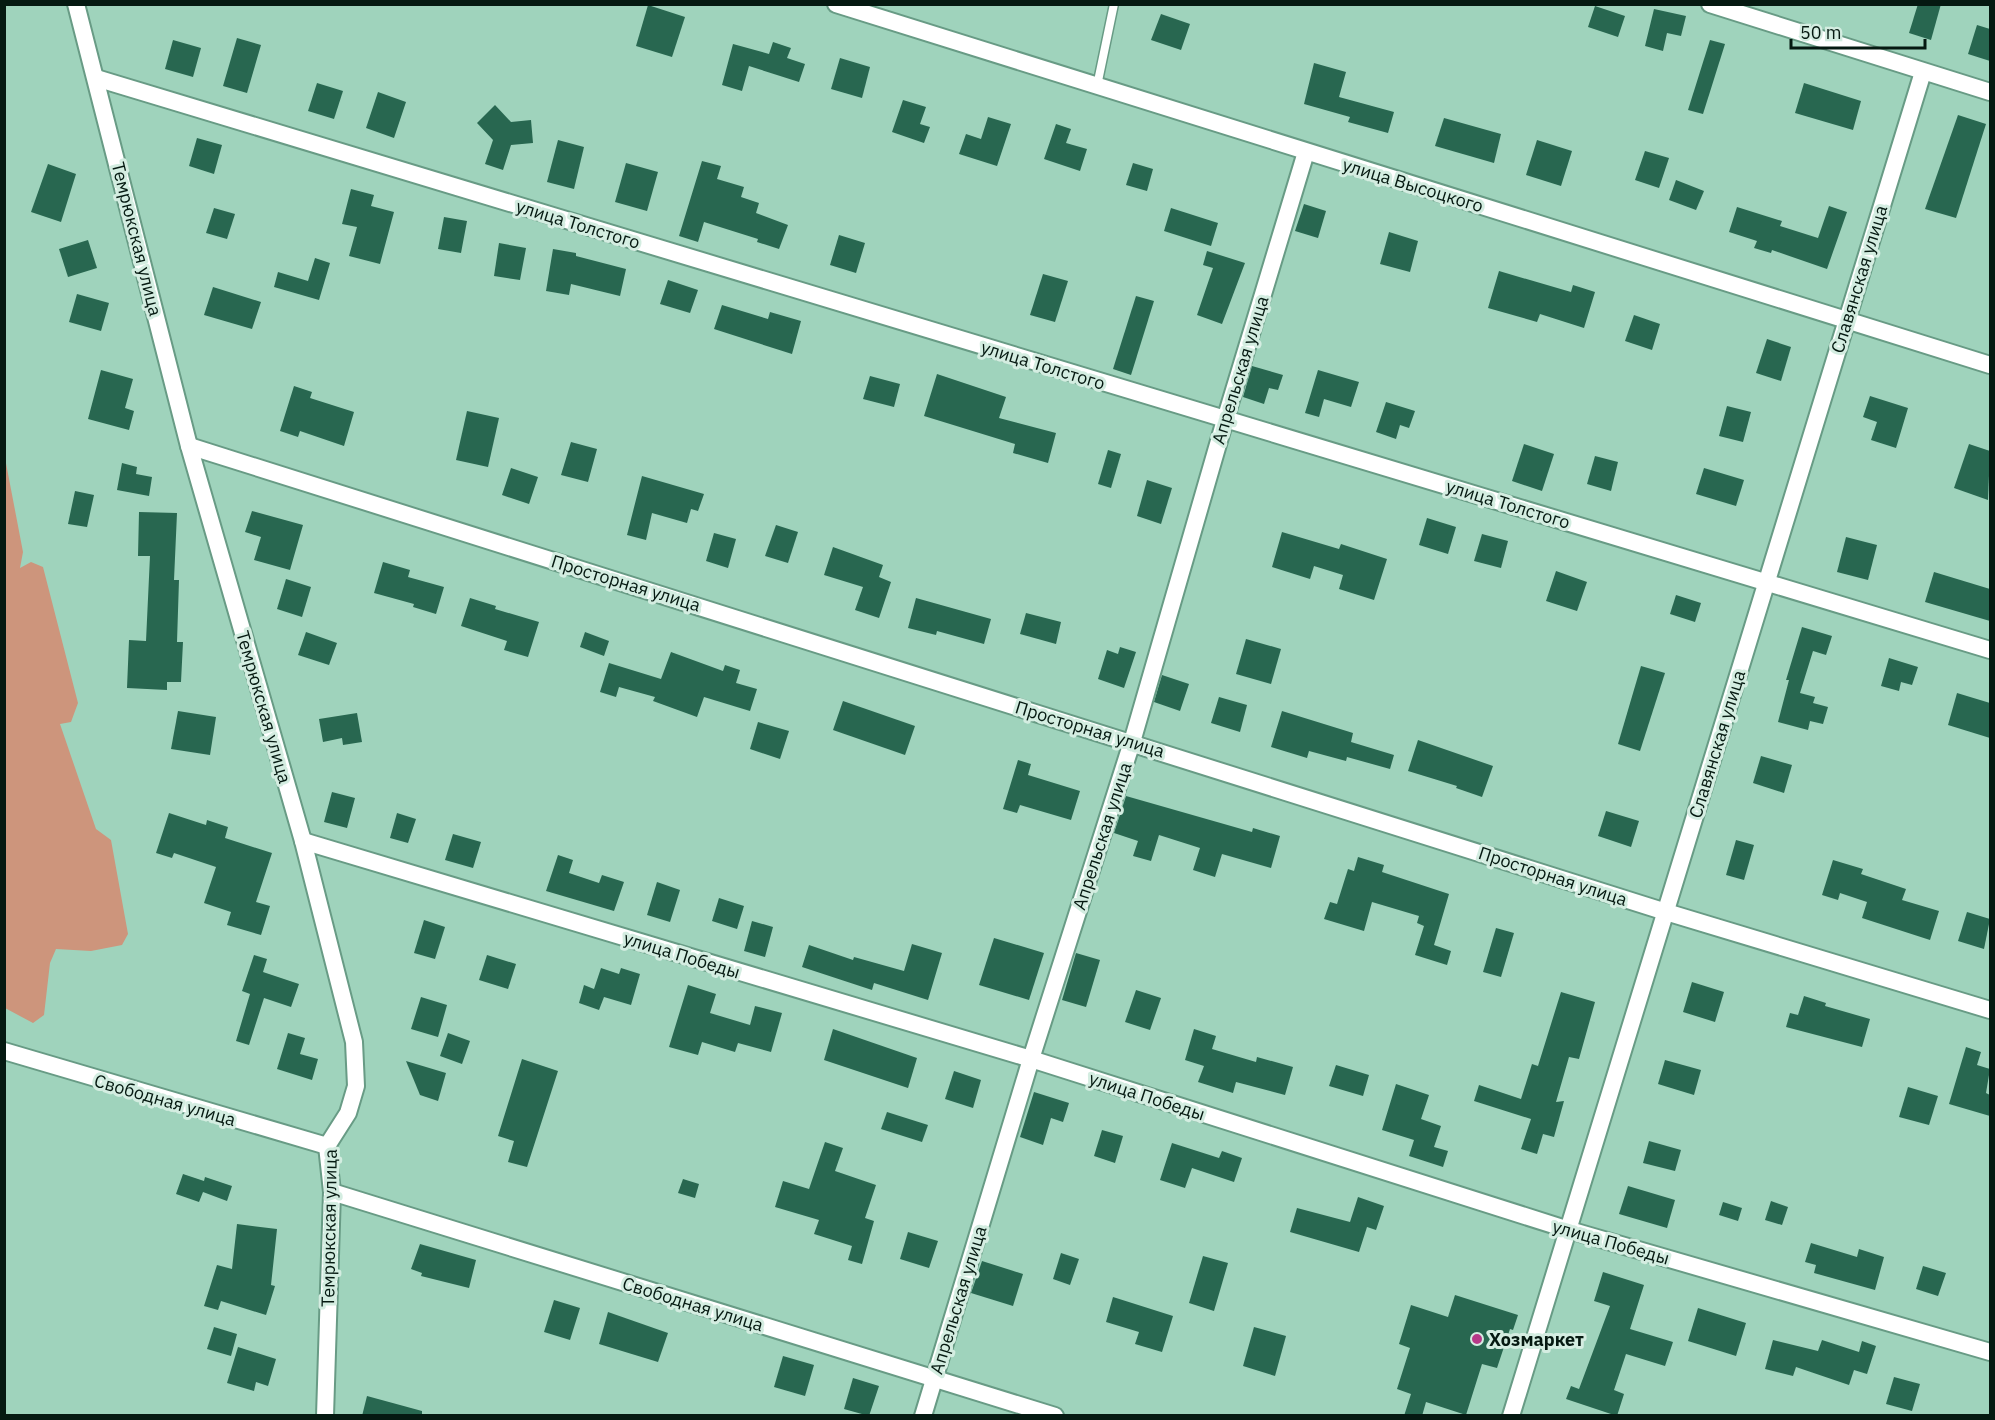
<svg xmlns="http://www.w3.org/2000/svg" width="1995" height="1420" font-family="'IBM Plex Sans',sans-serif">
<style>
.green{fill:#cd957c}
.building{fill:#286750}
.lines{fill:none;stroke-linecap:round;stroke-linejoin:round}
.service-casing{stroke:#689b85;stroke-width:11}
.minor-casing{stroke:#689b85;stroke-width:20}
.service{stroke:#fff;stroke-width:8}
.minor{stroke:#fff;stroke-width:16}
.poi-dot{fill:#b63988;stroke:#d4ede1;stroke-width:2}
.labels{text-anchor:middle;dominant-baseline:central;stroke-width:6;stroke-linejoin:round;paint-order:stroke}
.street-label{font-size:18px;fill:#051911;stroke:#d4ede1}
.poi-label{font-size:18px;font-weight:bold;fill:#051911;stroke:#d4ede1;text-anchor:start}
</style>
<rect width="100%" height="100%" fill="#9fd3bc"/>
<polygon class="green" points="5,458 23,552 20,568 31,562 43,567 78,703 71,722 60,724 96,829 111,840 128,934 122,945 91,951 56,949 50,963 44,1015 33,1023 5,1008"/>
<g class="building">
<polygon points="1918,4 1941,4 1931,40 1909,33"/>
<polygon points="648,5 685,17 672,57 636,46"/>
<polygon points="1595,6 1625,16 1618,37 1588,27"/>
<polygon points="1654,9 1686,16 1681,36 1667,33 1663,51 1645,46"/>
<polygon points="1161,14 1190,24 1181,50 1151,40"/>
<polygon points="1977,25 1990,29 1990,61 1968,54"/>
<polygon points="237,38 261,45 247,93 223,86"/>
<polygon points="173,40 201,48 193,77 165,69"/>
<polygon points="1710,40 1725,44 1703,114 1688,110"/>
<polygon points="773,42 791,48 787,58 805,64 799,82 749,66 742,91 722,85 733,44 769,54"/>
<polygon points="840,58 870,67 862,98 831,89"/>
<polygon points="1314,63 1346,72 1339,97 1394,112 1388,133 1348,122 1350,117 1304,104"/>
<polygon points="317,83 343,91 334,119 308,111"/>
<polygon points="1804,83 1861,101 1853,130 1795,113"/>
<polygon points="378,92 406,102 394,138 366,128"/>
<polygon points="903,100 926,107 920,124 930,127 924,143 892,132"/>
<polygon points="495,105 511,122 531,120 533,143 511,145 503,170 485,164 493,140 477,123"/>
<polygon points="1958,115 1986,124 1956,218 1925,209"/>
<polygon points="988,117 1011,124 997,166 959,154 966,134 981,139"/>
<polygon points="1444,118 1501,134 1494,163 1435,146"/>
<polygon points="1056,124 1071,129 1066,143 1087,149 1080,171 1044,159"/>
<polygon points="197,138 222,145 214,174 189,166"/>
<polygon points="558,140 584,147 574,189 547,182"/>
<polygon points="1537,140 1572,151 1561,186 1526,175"/>
<polygon points="1645,151 1669,158 1659,188 1635,180"/>
<polygon points="702,161 721,166 717,179 744,187 741,197 759,203 756,213 788,225 779,249 757,242 758,239 704,222 698,242 679,236"/>
<polygon points="626,163 658,172 647,211 615,202"/>
<polygon points="1133,163 1153,169 1147,191 1126,185"/>
<polygon points="48,164 76,174 61,222 31,212"/>
<polygon points="1676,180 1704,191 1696,210 1669,200"/>
<polygon points="351,189 374,195 371,206 394,212 380,264 349,256 357,227 342,224"/>
<polygon points="1304,204 1326,211 1318,238 1295,231"/>
<polygon points="1829,206 1847,212 1827,269 1772,250 1771,253 1754,248 1757,241 1729,232 1737,207 1782,221 1780,226 1818,238"/>
<polygon points="214,208 235,214 227,239 206,233"/>
<polygon points="1171,208 1218,223 1211,246 1164,231"/>
<polygon points="444,217 467,221 461,253 438,249"/>
<polygon points="1389,232 1418,241 1410,272 1380,264"/>
<polygon points="839,235 865,243 856,273 830,265"/>
<polygon points="88,240 97,268 68,277 59,249"/>
<polygon points="499,243 526,248 520,280 494,276"/>
<polygon points="553,249 576,253 576,256 626,269 620,296 571,284 569,295 546,291"/>
<polygon points="1207,251 1245,263 1222,324 1197,315 1213,268 1203,265"/>
<polygon points="315,258 330,263 319,300 274,287 278,272 308,281"/>
<polygon points="1499,271 1571,292 1573,285 1595,292 1584,328 1540,314 1537,322 1488,308"/>
<polygon points="1043,274 1068,281 1055,322 1030,315"/>
<polygon points="668,280 698,290 690,313 660,304"/>
<polygon points="213,287 261,302 252,329 204,315"/>
<polygon points="77,294 109,303 101,331 69,322"/>
<polygon points="1136,296 1154,301 1131,375 1113,369"/>
<polygon points="722,305 768,319 770,312 801,321 792,354 714,329"/>
<polygon points="1634,315 1660,324 1652,350 1625,341"/>
<polygon points="1767,339 1791,347 1781,381 1756,373"/>
<polygon points="1252,366 1283,375 1278,390 1269,388 1264,404 1243,397"/>
<polygon points="101,370 133,379 125,408 134,411 129,430 88,419"/>
<polygon points="1318,370 1359,382 1351,407 1324,399 1319,417 1305,413"/>
<polygon points="937,374 1006,397 999,418 1056,433 1048,463 1013,453 1015,444 924,416"/>
<polygon points="870,376 900,384 894,407 863,399"/>
<polygon points="294,386 312,392 310,398 354,412 344,446 300,431 298,437 280,431"/>
<polygon points="1870,396 1908,408 1896,448 1871,440 1877,422 1863,417"/>
<polygon points="1386,402 1415,411 1409,428 1400,425 1396,439 1376,432"/>
<polygon points="1727,406 1751,412 1743,442 1719,436"/>
<polygon points="467,411 499,418 488,467 456,460"/>
<polygon points="571,442 597,449 588,482 561,475"/>
<polygon points="1524,444 1554,454 1542,491 1512,481"/>
<polygon points="1969,444 1990,451 1988,500 1954,488"/>
<polygon points="1108,450 1121,454 1111,488 1098,484"/>
<polygon points="1595,456 1618,462 1611,491 1587,484"/>
<polygon points="122,463 137,467 136,474 152,477 149,496 117,490"/>
<polygon points="511,468 538,477 529,504 502,495"/>
<polygon points="1704,468 1744,480 1736,506 1696,494"/>
<polygon points="642,476 704,494 698,511 691,509 687,523 652,513 646,540 627,535"/>
<polygon points="1147,480 1172,488 1161,524 1137,516"/>
<polygon points="75,491 94,495 87,527 68,524"/>
<polygon points="252,511 303,525 290,570 254,560 261,537 245,532"/>
<polygon points="139,512 177,513 174,580 179,580 177,642 183,642 181,682 167,682 167,690 127,688 129,640 146,641 150,556 138,556"/>
<polygon points="1427,518 1456,527 1448,554 1419,545"/>
<polygon points="776,525 798,532 788,563 765,556"/>
<polygon points="1282,532 1339,549 1341,544 1387,559 1374,600 1339,589 1343,575 1314,566 1310,579 1272,567"/>
<polygon points="714,533 736,539 728,568 706,561"/>
<polygon points="1482,534 1508,541 1501,568 1474,561"/>
<polygon points="1846,537 1877,545 1868,580 1837,572"/>
<polygon points="833,547 883,565 879,577 891,582 879,618 855,610 863,587 824,575"/>
<polygon points="383,562 410,570 408,577 444,587 436,614 413,607 414,604 374,593"/>
<polygon points="1556,571 1587,582 1577,611 1546,601"/>
<polygon points="1934,572 1990,589 1990,621 1925,602"/>
<polygon points="286,579 311,587 302,617 277,609"/>
<polygon points="1676,595 1701,603 1695,622 1670,614"/>
<polygon points="470,598 496,606 495,609 539,622 528,657 504,650 507,641 461,626"/>
<polygon points="916,598 991,619 984,644 937,631 936,635 908,628"/>
<polygon points="1026,613 1061,622 1056,644 1020,634"/>
<polygon points="1802,627 1832,636 1826,655 1813,651 1800,693 1815,697 1813,703 1828,707 1823,724 1810,721 1808,730 1778,722 1789,680 1786,680"/>
<polygon points="306,632 337,643 329,665 298,655"/>
<polygon points="585,632 609,641 604,656 580,647"/>
<polygon points="1246,639 1281,649 1271,684 1236,674"/>
<polygon points="1120,647 1136,652 1124,688 1098,679 1107,650 1118,654"/>
<polygon points="671,652 723,671 725,665 740,670 736,683 757,689 750,711 704,697 697,717 653,701 655,697 619,687 616,697 600,692 609,663 661,679"/>
<polygon points="1889,658 1918,667 1912,685 1901,682 1899,691 1881,686"/>
<polygon points="1641,666 1665,673 1640,751 1618,744"/>
<polygon points="1162,675 1189,684 1180,711 1154,702"/>
<polygon points="1957,693 1990,703 1990,738 1948,725"/>
<polygon points="1219,697 1247,705 1240,732 1211,723"/>
<polygon points="843,701 915,726 905,755 833,730"/>
<polygon points="178,711 216,717 210,755 171,749"/>
<polygon points="1282,711 1353,733 1351,742 1394,755 1390,769 1347,757 1346,761 1309,751 1307,758 1271,747"/>
<polygon points="357,713 362,742 343,745 342,738 323,742 319,719"/>
<polygon points="758,722 789,731 780,759 750,749"/>
<polygon points="1418,740 1493,766 1482,797 1456,788 1457,786 1408,771"/>
<polygon points="1761,756 1792,765 1784,793 1753,783"/>
<polygon points="1018,760 1031,764 1028,775 1080,791 1071,820 1020,805 1017,813 1003,809"/>
<polygon points="332,792 355,798 347,828 324,822"/>
<polygon points="1126,796 1252,832 1253,828 1280,836 1271,868 1222,854 1215,877 1193,870 1200,848 1159,835 1151,861 1133,856 1138,841 1114,833"/>
<polygon points="1606,811 1639,821 1631,847 1598,836"/>
<polygon points="169,813 206,825 207,820 228,827 225,838 272,853 256,902 270,906 261,935 227,925 231,912 204,903 216,867 174,853 172,858 156,853"/>
<polygon points="397,813 416,819 408,843 390,838"/>
<polygon points="453,834 481,842 473,868 445,860"/>
<polygon points="1736,840 1754,845 1744,880 1726,875"/>
<polygon points="558,855 573,860 569,873 599,883 602,875 624,882 614,911 546,891"/>
<polygon points="1358,857 1384,865 1382,872 1449,894 1434,945 1451,951 1447,965 1415,955 1424,926 1417,923 1419,916 1372,902 1364,931 1324,919 1330,902 1337,904 1348,869 1354,871"/>
<polygon points="1833,860 1863,869 1861,874 1906,889 1902,900 1939,911 1930,940 1862,918 1867,902 1840,893 1838,900 1822,895"/>
<polygon points="657,882 680,890 670,922 647,915"/>
<polygon points="719,898 744,906 737,929 712,921"/>
<polygon points="1967,912 1990,919 1984,949 1958,941"/>
<polygon points="424,920 445,927 435,959 414,953"/>
<polygon points="752,921 773,927 765,957 744,951"/>
<polygon points="1496,928 1514,933 1501,977 1483,972"/>
<polygon points="994,938 1044,953 1029,1000 979,985"/>
<polygon points="912,944 942,953 928,1000 874,983 872,990 802,967 809,945 853,960 854,957 904,971"/>
<polygon points="1076,953 1100,960 1086,1007 1062,1000"/>
<polygon points="254,955 267,959 263,972 299,984 291,1007 264,998 249,1045 236,1041 250,994 242,991"/>
<polygon points="487,955 516,964 508,989 479,980"/>
<polygon points="601,968 619,974 621,968 640,974 631,1005 604,997 599,1010 579,1003 584,985 594,989"/>
<polygon points="1692,982 1724,992 1715,1022 1683,1012"/>
<polygon points="688,985 716,994 710,1013 750,1025 755,1006 782,1013 771,1052 738,1043 735,1052 702,1042 698,1055 669,1047"/>
<polygon points="1136,990 1161,998 1150,1030 1125,1022"/>
<polygon points="1561,992 1595,1002 1579,1059 1569,1057 1556,1102 1564,1101 1554,1137 1543,1134 1537,1154 1521,1149 1531,1119 1474,1101 1479,1085 1521,1099 1532,1064 1538,1066"/>
<polygon points="1804,996 1826,1003 1825,1006 1870,1019 1862,1047 1786,1027 1790,1013 1798,1015"/>
<polygon points="421,997 447,1005 438,1037 411,1029"/>
<polygon points="833,1029 917,1058 908,1088 824,1060"/>
<polygon points="1194,1029 1216,1036 1212,1049 1256,1062 1257,1057 1293,1067 1285,1095 1236,1082 1233,1093 1198,1082 1204,1066 1185,1060"/>
<polygon points="288,1033 305,1038 300,1054 318,1059 312,1080 277,1069"/>
<polygon points="448,1033 470,1041 462,1064 440,1056"/>
<polygon points="1966,1047 1981,1052 1977,1065 1990,1069 1986,1093 1990,1095 1990,1116 1949,1104"/>
<polygon points="522,1059 558,1071 527,1167 508,1162 514,1141 498,1136"/>
<polygon points="1665,1060 1701,1070 1694,1095 1658,1084"/>
<polygon points="406,1061 446,1073 438,1101 420,1095"/>
<polygon points="1336,1065 1369,1075 1363,1096 1329,1086"/>
<polygon points="954,1071 981,1080 973,1108 945,1099"/>
<polygon points="1396,1084 1429,1095 1421,1119 1441,1126 1434,1147 1448,1151 1443,1167 1409,1156 1414,1140 1382,1130"/>
<polygon points="1908,1087 1938,1096 1929,1125 1899,1117"/>
<polygon points="1034,1092 1069,1103 1063,1122 1051,1118 1043,1145 1020,1137"/>
<polygon points="887,1112 928,1125 922,1142 881,1129"/>
<polygon points="1102,1130 1123,1136 1115,1163 1094,1156"/>
<polygon points="1649,1141 1681,1150 1675,1171 1643,1163"/>
<polygon points="825,1142 843,1148 835,1171 876,1185 865,1218 874,1221 862,1264 848,1260 852,1246 814,1234 819,1220 775,1207 783,1181 809,1189"/>
<polygon points="1172,1143 1219,1158 1222,1151 1242,1158 1234,1182 1192,1168 1185,1188 1160,1180"/>
<polygon points="183,1174 204,1181 205,1177 232,1186 227,1201 203,1192 199,1202 176,1194"/>
<polygon points="683,1179 699,1184 695,1198 678,1193"/>
<polygon points="1628,1186 1675,1200 1667,1228 1619,1214"/>
<polygon points="1358,1197 1384,1206 1376,1230 1367,1227 1359,1252 1290,1232 1297,1208 1350,1222"/>
<polygon points="1771,1201 1788,1207 1782,1225 1765,1220"/>
<polygon points="1723,1202 1742,1208 1738,1221 1719,1215"/>
<polygon points="237,1224 277,1229 271,1285 275,1286 266,1315 221,1301 218,1310 204,1306 217,1265 232,1269"/>
<polygon points="908,1232 938,1241 929,1268 900,1259"/>
<polygon points="1811,1243 1857,1257 1859,1249 1884,1257 1875,1290 1814,1273 1816,1265 1805,1262"/>
<polygon points="420,1244 476,1260 469,1288 421,1276 422,1273 411,1269"/>
<polygon points="1061,1253 1079,1259 1070,1285 1053,1279"/>
<polygon points="1203,1256 1228,1263 1214,1311 1189,1303"/>
<polygon points="982,1261 1023,1274 1013,1306 971,1293"/>
<polygon points="1923,1266 1946,1273 1938,1296 1916,1289"/>
<polygon points="1603,1272 1644,1285 1630,1329 1673,1342 1665,1366 1626,1354 1614,1390 1624,1394 1617,1416 1566,1399 1571,1386 1579,1389 1610,1306 1594,1301"/>
<polygon points="1455,1295 1518,1315 1513,1330 1510,1329 1497,1368 1482,1364 1466,1415 1426,1402 1422,1416 1404,1416 1411,1394 1397,1389 1410,1348 1399,1344 1411,1305 1448,1317"/>
<polygon points="1113,1297 1173,1316 1162,1352 1135,1344 1139,1332 1106,1322"/>
<polygon points="554,1300 580,1308 570,1340 544,1332"/>
<polygon points="1698,1308 1746,1323 1736,1356 1688,1341"/>
<polygon points="608,1312 668,1333 658,1362 599,1344"/>
<polygon points="214,1327 237,1334 231,1356 207,1349"/>
<polygon points="1254,1327 1286,1336 1275,1376 1243,1366"/>
<polygon points="1773,1340 1818,1351 1822,1340 1859,1352 1862,1341 1876,1346 1867,1374 1854,1370 1849,1385 1796,1367 1793,1376 1765,1369"/>
<polygon points="238,1347 276,1359 268,1386 256,1382 254,1391 227,1383"/>
<polygon points="783,1356 814,1365 805,1396 774,1387"/>
<polygon points="1894,1377 1920,1384 1912,1411 1886,1404"/>
<polygon points="853,1378 879,1386 869,1416 844,1409"/>
<polygon points="367,1396 422,1411 422,1416 362,1416"/>
</g>
<g class="lines">
<g class="service-casing">
<polyline id="service" points="1097,86 1114,4"/>
</g>
<g class="minor-casing">
<g id="minor">
<polyline points="76,4 189,446 303,841 354,1042 356,1086 348,1113 327,1146 332,1192 325,1416"/>
<polyline points="836,4 1990,365"/>
<polyline points="1710,4 1990,92"/>
<polyline points="96,78 1990,650"/>
<polyline points="189,446 1666,912 1990,1010"/>
<polyline points="303,841 1031,1059 1566,1229 1990,1352"/>
<polyline points="4,1051 327,1146"/>
<polyline points="332,1192 1055,1416"/>
<polyline points="923,1416 1031,1059 1132,742 1225,420 1306,152"/>
<polyline points="1511,1416 1923,72"/>
</g>
</g>
<use href="#service" class="service"/>
<use href="#minor" class="minor"/>
</g>
<circle class="poi-dot" cx="1477" cy="1339" r="6"/>
<g class="labels">
<g class="street-label">
<text transform="translate(1413 185) rotate(17)">улица Высоцкого</text>
<text transform="translate(578 224) rotate(17)">улица Толстого</text>
<text transform="translate(137 239) rotate(76)">Темрюкская улица</text>
<text transform="translate(1859 279) rotate(-73)">Славянская улица</text>
<text transform="translate(1043 365) rotate(17)">улица Толстого</text>
<text transform="translate(1240 370) rotate(-73)">Апрельская улица</text>
<text transform="translate(1508 504) rotate(17)">улица Толстого</text>
<text transform="translate(626 583) rotate(17)">Просторная улица</text>
<text transform="translate(264 707) rotate(74)">Темрюкская улица</text>
<text transform="translate(1090 729) rotate(17)">Просторная улица</text>
<text transform="translate(1717 744) rotate(-73)">Славянская улица</text>
<text transform="translate(1102 836) rotate(-72)">Апрельская улица</text>
<text transform="translate(1553 876) rotate(18)">Просторная улица</text>
<text transform="translate(682 955) rotate(17)">улица Победы</text>
<text transform="translate(1147 1096) rotate(18)">улица Победы</text>
<text transform="translate(165 1100) rotate(16)">Свободная улица</text>
<text transform="translate(329 1228) rotate(-89)">Темрюкская улица</text>
<text transform="translate(1611 1242) rotate(16)">улица Победы</text>
<text transform="translate(958 1300) rotate(-73)">Апрельская улица</text>
<text transform="translate(693 1304) rotate(17)">Свободная улица</text>
</g>
<g class="poi-label">
<text x="1489" y="1339">Хозмаркет</text>
</g>
</g>
<rect width="1995" height="1420" fill="none" stroke="#051911" stroke-width="12"/>
<path d="M1791 39v9h134v-9" fill="none" stroke="#051911" stroke-width="3"/>
<text x="1800" y="39" font-size="18" fill="#051911" stroke="#d4ede1" stroke-width="4.5" paint-order="stroke">50 m</text>
</svg>
